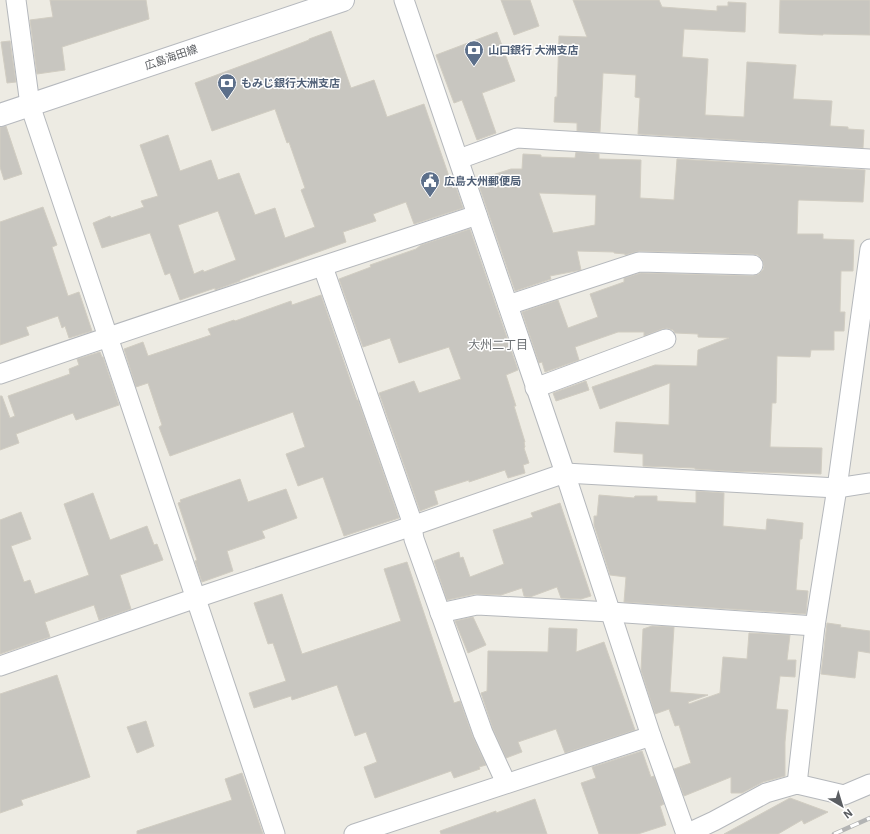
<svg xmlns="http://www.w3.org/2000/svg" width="870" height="834" font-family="'IBM Plex Sans','Noto Sans JP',sans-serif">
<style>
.building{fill:#c8c6c0;stroke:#d1cdc2;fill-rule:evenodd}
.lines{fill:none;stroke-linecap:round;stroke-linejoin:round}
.minor-casing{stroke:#b5b8bc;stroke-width:21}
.secondary-casing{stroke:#b6b9be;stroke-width:24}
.minor{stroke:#fff;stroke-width:19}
.secondary{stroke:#fff;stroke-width:22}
.rail-casing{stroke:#b3b4b4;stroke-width:4.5}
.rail{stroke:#fff;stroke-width:3;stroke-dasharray:9;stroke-linecap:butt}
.labels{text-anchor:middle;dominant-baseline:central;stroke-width:3;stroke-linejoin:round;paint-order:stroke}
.service-label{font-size:11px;font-weight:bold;fill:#4e5e75;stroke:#fff;text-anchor:start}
.street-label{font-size:11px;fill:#5b5e62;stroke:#fff}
.neighbourhood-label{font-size:12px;fill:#6c7074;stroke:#fff}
</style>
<rect width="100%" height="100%" fill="#edebe3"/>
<g class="building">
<polygon points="50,0 146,0 149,19 62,47 65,70 37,74 30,20 53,17"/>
<polygon points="501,0 530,0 539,26 514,35"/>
<polygon points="573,0 659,0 662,7 717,11 717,6 728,6 728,2 746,3 745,32 684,29 682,57 708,59 705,115 744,117 747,62 796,65 793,99 832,101 830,126 848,127 848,129 864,130 863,148 638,134 640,98 635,97 636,75 603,73 600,132 577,131 577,123 554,122 555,97 557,97 559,36 587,37"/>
<polygon points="780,0 870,0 870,35 823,34 823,35 779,33"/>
<path d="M331,31l20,57 23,-8 13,37 37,-13 29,84 3,-1 7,21 -49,16 -8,-22 -33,12 3,7 -33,11 3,10 -106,38v1l-25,9v-2l-35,12 -10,-27 -5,2 -15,-42 -48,15 -9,-25 17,-7 1,2 33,-11 -3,-6 17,-5 -18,-51 28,-10 12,36 31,-11 7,20 21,-7 16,42 20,-7 10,30 30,-11 -14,-37 4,-2 -16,-46 -2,1 -12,-34 -63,22 -17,-48 62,-23 52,-20v-1zM218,211l18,49 -32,12 -1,-2 -9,4 -16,-49z"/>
<polygon points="497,32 515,81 482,93 496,133 477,140 462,100 454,103 436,55"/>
<polygon points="10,41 16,82 7,83 1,42"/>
<polygon points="6,126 22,174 4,180 0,167 0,127"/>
<path d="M576,152l23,2v5l42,1 -1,38 34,2 3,-41 188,11 -2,32 -64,-2 -1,1 -1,33h26v5l31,1 -1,31h-12l-1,41h5l-1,19h-10v19h-23l-1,7 -33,-1 -1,47h-4l-2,44 52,1 -1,26 -96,-3 -30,-2v-1l-52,-2v-12l-29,-2 2,-30 53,3 1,-42 -70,26 -8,-22 63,-22 42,1 1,-16 31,-12 -31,-1v-3l-23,-1 -2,-3 -6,-2 -5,1 -18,7v-4h-26l-43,15 4,13 -34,12 -3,-10 -3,1 -17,-51 36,-12 10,28 30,-11 -8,-23 34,-12v-4l17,-5 112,3 6,-2 4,-4 1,-4 -2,-7 -4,-4 -5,-1 -114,-3 -14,4v-1l-11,-1v-1l-37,-1 4,19 -31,6 1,3 -36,12 -38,-111 34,-11h11l1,-15 18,1v2l34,1zM539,193l57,2 -1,30 -42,8z"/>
<polygon points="43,207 57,245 52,247 68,296 79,292 92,331 69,338 65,326 62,328 58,316 26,327 29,335 0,345 0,222"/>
<polygon points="470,229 518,370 506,375 516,406 514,406 525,442 524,442 525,447 524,448 529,463 523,465 525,473 508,478 505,470 469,482 469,480 434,491 438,504 420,511 379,393 414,381 419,393 461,379 449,347 399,363 390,338 363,347 339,279 371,267 370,265 416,249 421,245"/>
<polygon points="321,295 357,400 358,400 399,518 344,536 323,477 298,486 286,454 305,447 293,412 170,456 159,427 162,425 148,383 136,387 124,349 143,342 148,356 211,335 208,329 234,320 235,321 291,301 292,305"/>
<polygon points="100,352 102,357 103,357 119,405 76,420 73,413 16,434 19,443 0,450 0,396 2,396 10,418 15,416 8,396 70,374 69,369 79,365 77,359"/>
<polygon points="586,381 589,390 556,401 553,393"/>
<polygon points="240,479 248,502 286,489 297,518 262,531 265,538 227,551 233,571 202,582 195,561 197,560 178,503 181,502 180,500"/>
<polygon points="696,491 724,493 723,526 766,530 767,519 803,523 802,539 800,539 796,590 808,591 806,614 624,602 626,577 610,575 594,525 594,516 597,516 599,495 634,498 635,496 657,496 657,501 696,503"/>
<polygon points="93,493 110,540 147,526 154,545 157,544 163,560 120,575 131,609 99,620 94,605 45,622 50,637 0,654 0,520 21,512 31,539 11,546 24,582 30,580 35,594 89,575 64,504"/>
<polygon points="560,503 591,596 581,599 561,598 557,587 530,597 524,596 522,588 501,595 475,594 447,600 434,561 459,552 460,558 463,557 470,577 504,564 493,530 533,517 531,513"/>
<polygon points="407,562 454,703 460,701 473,737 486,765 479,767 480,769 454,778 451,771 375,798 364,767 377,762 366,732 355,736 337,685 292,700 291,696 254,708 249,693 286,681 273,643 268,644 254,603 282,594 302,654 401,621 384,569"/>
<polygon points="473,617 486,645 468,653 455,621"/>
<polygon points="827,623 841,625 840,627 870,631 870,653 858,651 855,678 821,674"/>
<polygon points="652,626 674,627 670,692 708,695 688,702 689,704 720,693 723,657 747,659 749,633 790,635 787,660 796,660 795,677 780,676 776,709 788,710 785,742 785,776 763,782 742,793 731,793 731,777 684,796 674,769 691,763 679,725 675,726 669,709 655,714 641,670 643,629"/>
<polygon points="549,628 577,629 576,652 604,642 635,730 565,753 556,729 518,742 522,752 506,758 493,729 481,693 487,691 488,651 548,652"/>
<polygon points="57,675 90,777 21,800 23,805 0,813 0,694"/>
<polygon points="146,721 154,746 137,753 127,727"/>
<polygon points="642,751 651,777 654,776 664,804 660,806 666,825 638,834 599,834 581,783 596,778 592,767"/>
<polygon points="242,773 263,834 137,834 137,831 232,800 225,779"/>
<polygon points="790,798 828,812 804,824 802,820 778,834 724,834"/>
<polygon points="535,799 547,834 441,834 440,831 496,811 496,813"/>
</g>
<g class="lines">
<g class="minor-casing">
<g id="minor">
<polyline points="16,0 30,105 275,834"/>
<polyline points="404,0 565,473 651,736 686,834"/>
<polyline points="459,159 517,138 870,159"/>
<polyline points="323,267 410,516 414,539 483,733 506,783"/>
<polyline points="508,305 639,262 753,265"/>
<path d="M0,374c158,-55 318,-106 477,-159"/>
<polyline points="535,388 666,339"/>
<polyline points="440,613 477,605 611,612 815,626"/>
<polyline points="0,666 196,598 412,526 565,473 837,488 870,483"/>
<polyline points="797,784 815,626 837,488 870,249"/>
<polyline points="354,834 651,736"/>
<polyline points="686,834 714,821 766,793 797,784 844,795 870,784"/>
</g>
</g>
<g class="secondary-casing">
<polyline id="secondary" points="0,115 343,0"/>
</g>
<use href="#minor" class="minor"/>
<use href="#secondary" class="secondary"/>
<g class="rail-casing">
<polyline id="rail" points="834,834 870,818"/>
</g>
<use href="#rail" class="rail"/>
</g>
<defs>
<g id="bank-pin" transform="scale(1)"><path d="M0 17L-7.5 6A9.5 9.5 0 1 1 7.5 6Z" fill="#5c6f8a" stroke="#fff"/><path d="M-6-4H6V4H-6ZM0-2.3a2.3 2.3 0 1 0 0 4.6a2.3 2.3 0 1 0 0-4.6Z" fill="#fff"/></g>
<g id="civic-pin" transform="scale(1)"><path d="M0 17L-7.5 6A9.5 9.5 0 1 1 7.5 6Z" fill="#5c6f8a" stroke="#fff"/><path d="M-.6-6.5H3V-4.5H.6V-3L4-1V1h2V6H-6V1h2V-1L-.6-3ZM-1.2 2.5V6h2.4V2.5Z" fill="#fff"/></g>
</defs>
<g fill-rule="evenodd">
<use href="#bank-pin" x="474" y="50"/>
<use href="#bank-pin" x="227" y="83"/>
<use href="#civic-pin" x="430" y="181"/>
</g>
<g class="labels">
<g class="service-label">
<text x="488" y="50">山口銀行 大洲支店</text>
<text x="241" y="83">もみじ銀行大洲支店</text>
<text x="444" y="181">広島大州郵便局</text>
</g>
<g class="street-label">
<text transform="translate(171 57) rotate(-19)">広島海田線</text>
</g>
<g class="neighbourhood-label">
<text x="498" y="344">大州二丁目</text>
</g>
</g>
<g transform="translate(842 806) rotate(142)" stroke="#ffffff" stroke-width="3" paint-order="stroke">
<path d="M0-3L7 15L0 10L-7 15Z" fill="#5b5e62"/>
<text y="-6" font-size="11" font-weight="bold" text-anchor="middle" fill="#5b5e62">N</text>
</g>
</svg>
